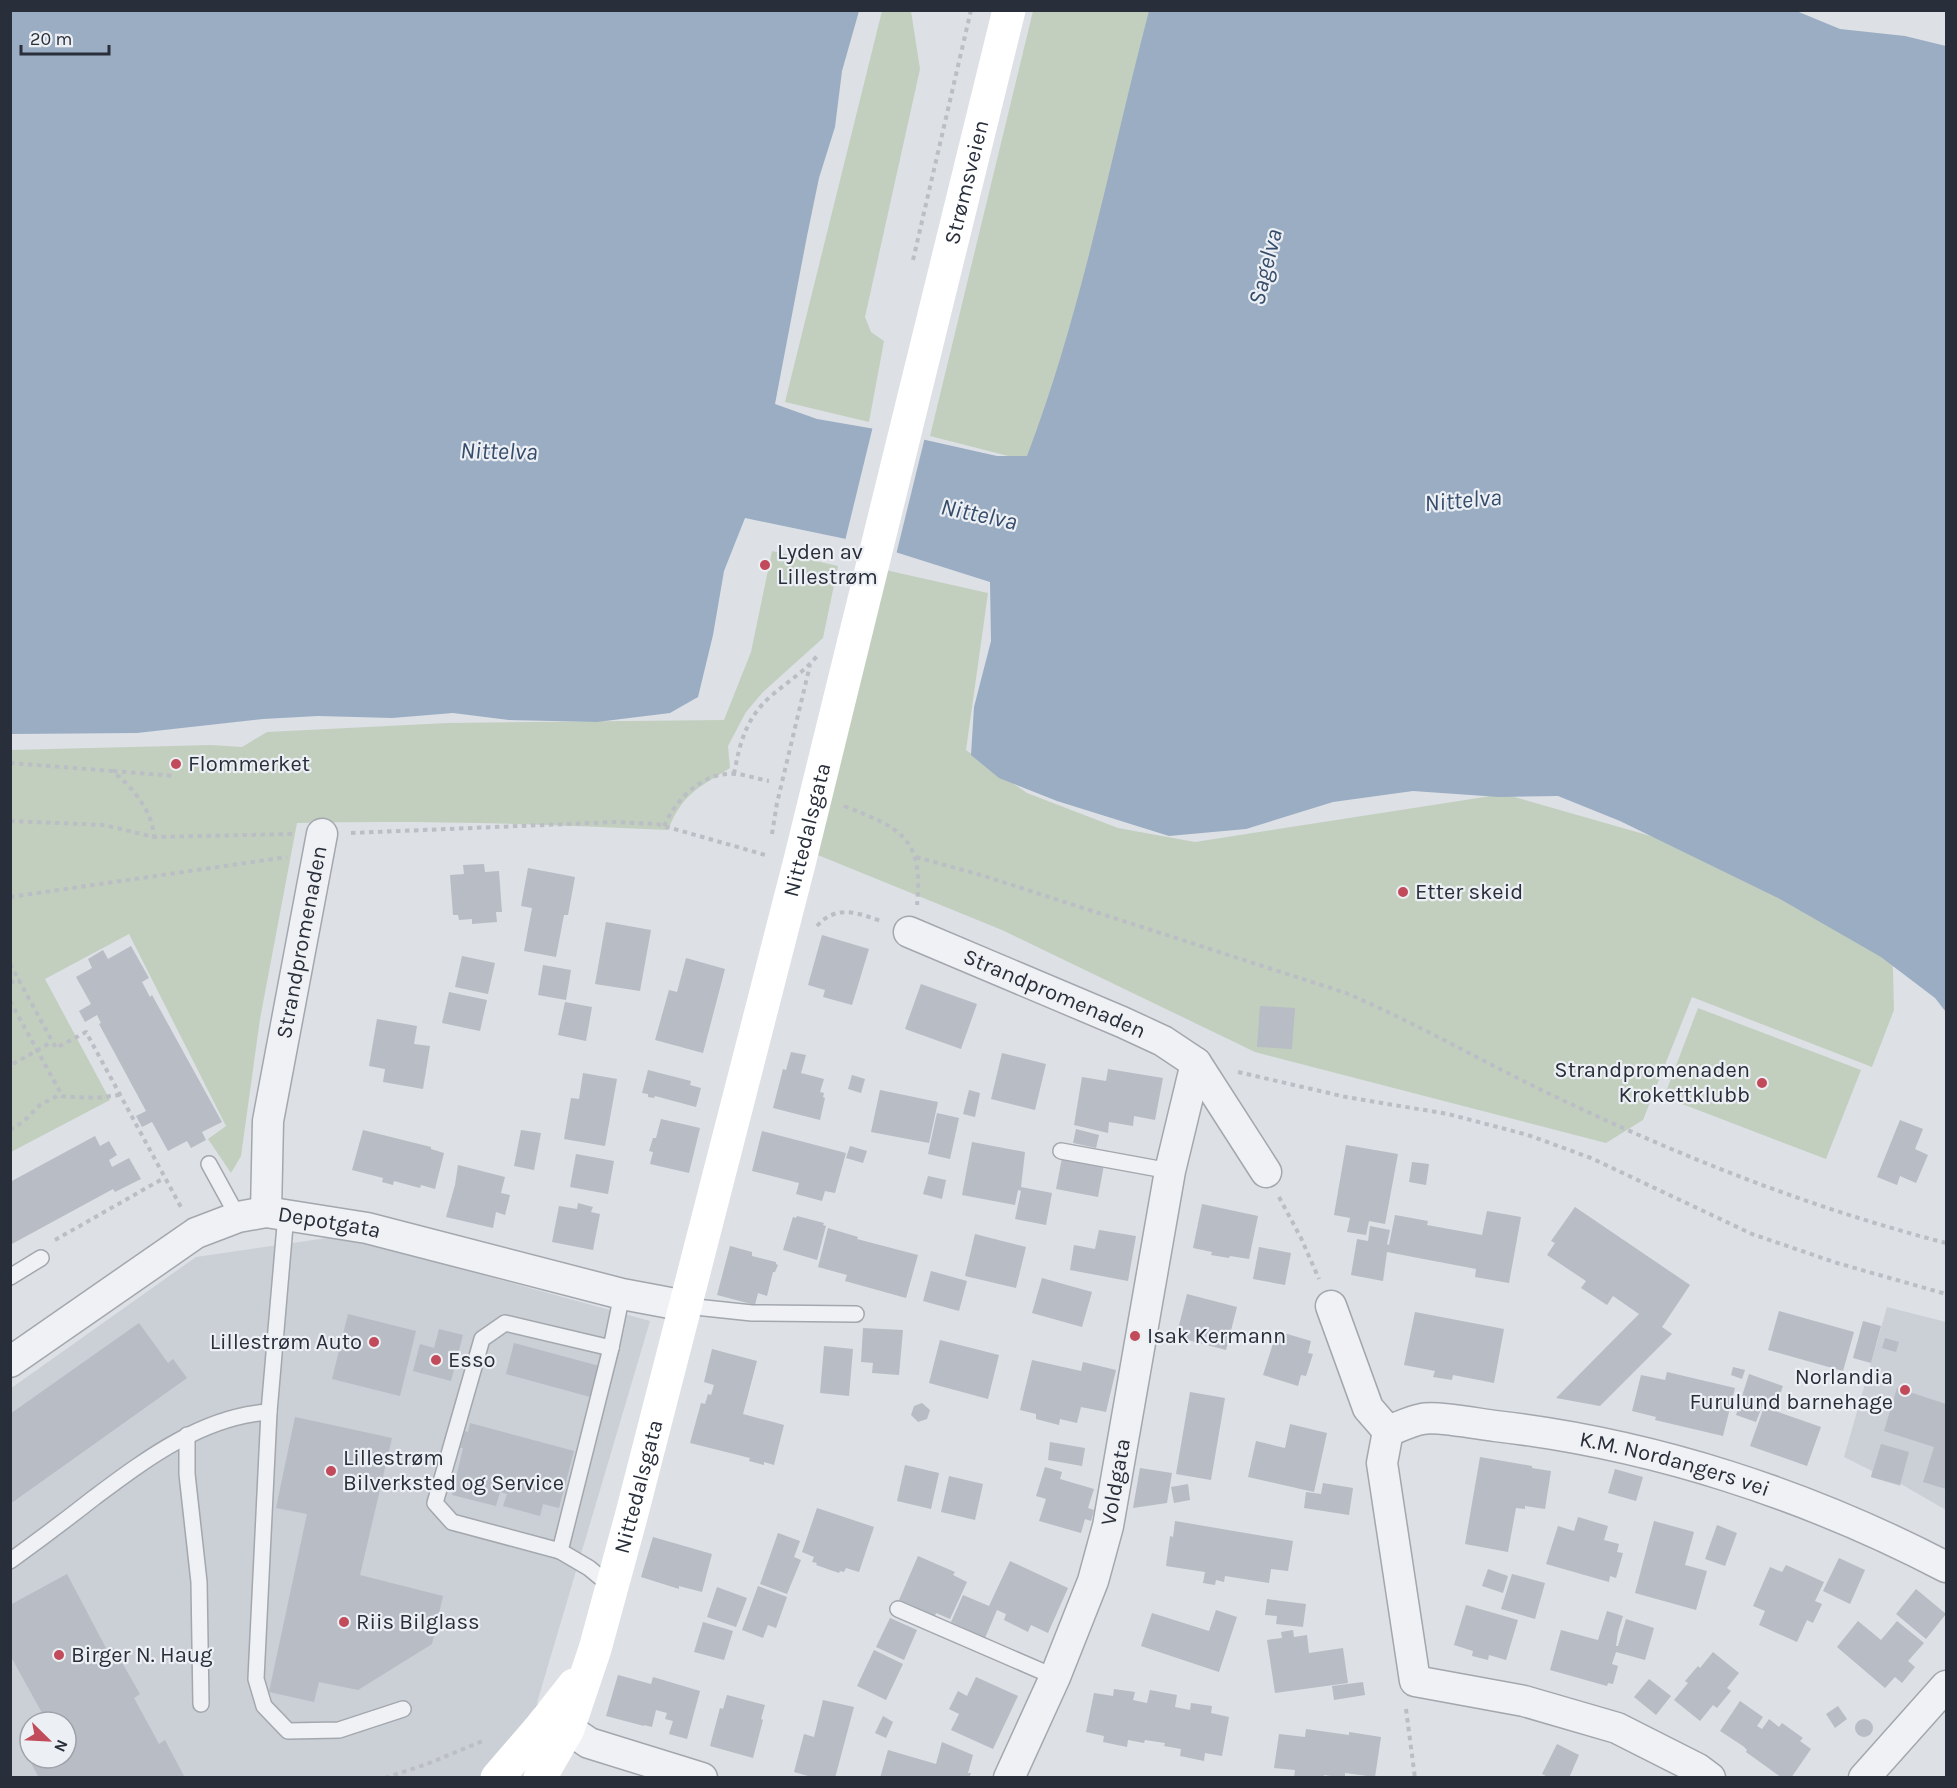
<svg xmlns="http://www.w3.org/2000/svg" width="1957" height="1788" font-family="Karla,sans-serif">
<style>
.built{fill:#cbcfd6;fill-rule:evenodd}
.green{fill:#c2cfbf}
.water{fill:#9aadc3}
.pier{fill:#dde0e5}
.building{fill:#b7bcc5}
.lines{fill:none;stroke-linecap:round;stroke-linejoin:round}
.lane-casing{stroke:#a3a7ae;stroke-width:18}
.street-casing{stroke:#a3a7ae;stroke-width:33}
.path{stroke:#bbbec4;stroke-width:4;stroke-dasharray:4.5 4.5;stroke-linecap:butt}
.lane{stroke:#eff1f4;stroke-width:15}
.street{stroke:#eff1f4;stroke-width:30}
.secondary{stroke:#fff;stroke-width:33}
.poi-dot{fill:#c14b5a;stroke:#eceff3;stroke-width:2}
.labels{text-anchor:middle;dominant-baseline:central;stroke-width:4.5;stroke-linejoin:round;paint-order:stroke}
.street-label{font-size:22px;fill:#282e3a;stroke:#eceff3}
.poi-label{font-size:22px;fill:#282e3a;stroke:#eceff3;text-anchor:start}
.water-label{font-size:24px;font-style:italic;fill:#354c6b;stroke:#eceff3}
</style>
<rect width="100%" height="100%" fill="#dde0e5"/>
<g class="built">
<path d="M341,1236l309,85 -135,456h-504l-1,-388 186,-132zM30,1722h36v36h-36z"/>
<polygon points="1887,1307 1946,1322 1946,1510 1901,1484 1900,1486 1871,1477 1872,1471 1844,1457"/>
</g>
<g class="green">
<polygon points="882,11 911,11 920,69 865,317 871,332 884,341 869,422 785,402"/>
<polygon points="1033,11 1154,11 1040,464 930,436"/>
<path d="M772,551l66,15 -15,72 -60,54 -17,20 -18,34 2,22c-33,21 -47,25 -62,62 -124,-6 -247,-10 -371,-7l-37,196 -19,137 -10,17 -23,-34 18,-13 -97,-192 -84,45 65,121 -99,52v-402l200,-5 31,2 25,-15 181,-9 276,-3 27,-68z"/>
<polygon points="881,569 988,593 966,750 1027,793 1118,828 1195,842 1504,794 1717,855 1892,932 1894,1010 1872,1067 1692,997 1643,1120 1606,1143 1255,1052 1002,930 808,851"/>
<polygon points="1698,1008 1861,1070 1826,1159 1664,1097"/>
</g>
<path class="water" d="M1794,10l46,19 65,7 41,10v966l-11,-14 -54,-41 -101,-58 -160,-78 -62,-25 -59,1 -86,-6 -80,11 -87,27 -77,7 -112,-35 -58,-23 -28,-23 3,-48 17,-66 -1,-59 -120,-38 -125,-26 -21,53 -11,64 -15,62 -28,16 -73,9 -88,-2 -56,-7 -61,5 -74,-2 -55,3 -126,14 -126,1 -1,-723h849l-17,60 -7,56 -16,51 -12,58 -32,168 42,15 64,11 116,26h30c55,-144 83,-297 122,-445z"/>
<polygon class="pier" points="873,426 925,437 896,555 845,541"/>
<g class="building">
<polygon points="484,864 485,872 499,871 502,912 496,912 497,922 472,924 472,919 459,920 458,915 453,915 450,875 464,874 463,865"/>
<polygon points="528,868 575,877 568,915 564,915 556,957 524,951 532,908 521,906"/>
<polygon points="606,922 651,930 640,991 595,984"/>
<polygon points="822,935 869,949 852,1005 823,997 825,990 808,985"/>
<polygon points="131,946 149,978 142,982 150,997 152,995 222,1122 202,1132 206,1140 191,1148 187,1141 168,1151 152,1122 142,1127 136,1116 146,1111 99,1024 101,1023 97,1015 85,1022 79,1011 91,1004 76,977 92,968 88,959 103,950 108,959"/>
<polygon points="462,956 495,963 488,994 455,987"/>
<polygon points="686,958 725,969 703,1053 655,1040 669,990 677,992"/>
<polygon points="543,965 571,970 566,1000 538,995"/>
<polygon points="921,984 977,1004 961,1049 905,1029"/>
<polygon points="449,992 487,1000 480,1031 442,1023"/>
<polygon points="565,1002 592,1007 586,1041 558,1035"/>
<polygon points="1260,1006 1295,1008 1292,1049 1257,1047"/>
<polygon points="377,1019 417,1026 414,1044 430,1046 423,1089 383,1082 385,1069 369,1066"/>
<polygon points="791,1052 806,1055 801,1073 824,1079 820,1092 824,1093 823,1097 825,1098 820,1120 773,1108 783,1069 786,1070"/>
<polygon points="1002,1053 1046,1064 1035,1110 991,1099"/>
<polygon points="1108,1069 1163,1078 1155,1120 1134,1116 1133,1126 1109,1122 1108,1133 1074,1125 1082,1077 1106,1081"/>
<polygon points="648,1070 691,1081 690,1085 701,1088 696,1107 655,1096 654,1098 648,1097 648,1094 642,1093"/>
<polygon points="583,1073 617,1079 605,1146 564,1139 571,1098 579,1099"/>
<polygon points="852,1075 865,1079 861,1093 848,1089"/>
<polygon points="880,1090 938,1102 929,1143 871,1132"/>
<polygon points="969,1090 980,1093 975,1117 963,1114"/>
<polygon points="937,1113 959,1118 950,1159 928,1154"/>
<polygon points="661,1119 700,1128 689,1173 650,1164 653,1152 649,1151 653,1138 656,1138"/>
<polygon points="1900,1120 1923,1129 1915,1149 1928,1155 1916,1183 1900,1176 1897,1185 1877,1177"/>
<polygon points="1076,1129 1099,1135 1096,1148 1073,1143"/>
<polygon points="363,1130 431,1147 431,1149 444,1153 435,1189 421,1185 420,1188 394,1181 393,1185 382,1182 383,1178 352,1170"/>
<polygon points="521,1130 541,1133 534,1170 514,1166"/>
<polygon points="762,1131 846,1153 835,1193 825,1191 822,1201 796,1194 799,1183 752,1171"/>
<polygon points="95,1136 100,1146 109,1141 117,1155 109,1160 112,1167 129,1158 141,1179 115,1192 113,1189 10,1245 10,1182"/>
<polygon points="972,1142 1025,1152 1021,1187 1052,1193 1046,1225 1015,1219 1021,1191 1018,1190 1015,1205 962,1195"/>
<polygon points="1346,1145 1398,1154 1385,1224 1369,1221 1366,1235 1347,1232 1350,1218 1334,1215"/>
<polygon points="850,1146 867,1151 863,1163 846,1158"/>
<polygon points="576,1154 614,1161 608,1194 570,1187"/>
<polygon points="1062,1158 1104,1165 1098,1197 1056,1189"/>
<polygon points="1412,1162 1429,1164 1426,1185 1409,1182"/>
<polygon points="458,1165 505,1177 501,1193 510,1195 505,1215 496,1212 493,1228 446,1217 455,1185"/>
<polygon points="928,1176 946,1180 942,1199 923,1194"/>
<polygon points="578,1203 593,1207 591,1212 600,1214 593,1250 552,1242 559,1206 577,1209"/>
<polygon points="1202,1204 1258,1216 1249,1259 1230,1256 1229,1258 1211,1255 1212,1252 1193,1248"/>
<polygon points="1575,1207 1690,1285 1662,1327 1672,1334 1600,1406 1556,1398 1639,1314 1613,1296 1607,1305 1581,1288 1586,1281 1547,1255 1555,1243 1551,1241"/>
<polygon points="1487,1211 1521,1217 1509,1283 1475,1277 1476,1269 1387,1252 1383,1281 1351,1275 1357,1239 1368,1241 1370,1226 1390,1230 1387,1244 1389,1245 1395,1215 1428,1221 1427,1225 1482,1235"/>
<polygon points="797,1216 824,1223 823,1225 826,1226 817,1260 783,1250 793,1217 796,1218"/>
<polygon points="828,1228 858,1237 857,1239 918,1255 906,1298 845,1281 847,1275 818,1267"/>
<polygon points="1099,1230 1136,1236 1128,1281 1070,1270 1074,1245 1095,1249"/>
<polygon points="975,1234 1026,1247 1016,1288 965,1276"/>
<polygon points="730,1246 752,1252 752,1256 776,1262 776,1264 778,1265 775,1272 773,1272 767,1296 758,1293 755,1305 717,1295"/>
<polygon points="1259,1247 1291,1253 1285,1285 1253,1279"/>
<polygon points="931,1271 967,1281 959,1311 923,1301"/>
<polygon points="1042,1278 1092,1292 1082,1327 1032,1313"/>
<polygon points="1187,1294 1237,1307 1226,1350 1176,1337"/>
<polygon points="1779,1311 1854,1332 1843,1371 1768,1350"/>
<polygon points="1415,1312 1504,1329 1494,1383 1453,1375 1452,1380 1433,1377 1435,1371 1404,1365"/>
<polygon points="348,1314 416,1331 400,1396 332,1379"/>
<polygon points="1863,1321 1881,1326 1871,1363 1853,1358"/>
<polygon points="139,1323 168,1363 173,1359 187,1378 10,1504 10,1414"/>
<polygon points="863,1328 903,1330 899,1375 872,1373 873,1363 861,1362"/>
<polygon points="439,1329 463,1335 451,1381 413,1371 420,1344 434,1348"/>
<polygon points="1277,1331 1311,1341 1308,1353 1313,1354 1306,1376 1301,1375 1298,1386 1263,1375"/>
<polygon points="1885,1338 1899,1342 1896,1352 1882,1348"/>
<polygon points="940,1340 999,1355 988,1399 929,1383"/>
<polygon points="514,1343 603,1367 594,1398 506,1374"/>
<polygon points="824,1346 853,1349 849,1396 820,1393"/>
<polygon points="712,1349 757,1361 743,1414 784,1425 774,1465 764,1462 764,1465 749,1461 750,1458 690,1443 701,1403 705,1404 708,1394 711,1395 714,1385 704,1382"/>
<polygon points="1032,1360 1081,1371 1083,1362 1116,1370 1106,1412 1081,1407 1077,1423 1060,1419 1059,1425 1036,1419 1036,1414 1020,1410"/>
<polygon points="1733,1367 1745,1370 1742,1379 1731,1375"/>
<polygon points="1667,1372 1735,1388 1723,1436 1655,1420 1656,1417 1632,1411 1641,1375 1665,1380"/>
<polygon points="1749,1374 1783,1386 1775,1408 1763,1404 1756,1422 1736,1415"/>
<polygon points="1897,1388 1946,1404 1946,1489 1923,1482 1934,1447 1884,1431"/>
<polygon points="1190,1392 1225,1398 1211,1480 1176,1474"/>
<polygon points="922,1403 930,1410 927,1419 918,1422 911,1415 914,1406"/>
<polygon points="1764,1407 1821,1427 1807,1466 1750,1446"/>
<polygon points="295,1417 392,1438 360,1575 443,1596 432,1644 358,1690 319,1682 314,1702 269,1692 307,1514 276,1508"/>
<polygon points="470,1423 574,1451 559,1508 543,1504 540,1516 503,1506 507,1494 500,1492 496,1506 452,1495 463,1448 460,1448 465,1431 468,1432"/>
<polygon points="1290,1424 1327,1433 1314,1492 1248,1477 1256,1441 1285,1448"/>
<polygon points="1050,1442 1085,1448 1082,1466 1048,1460"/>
<polygon points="1881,1444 1909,1452 1900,1485 1871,1477"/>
<polygon points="1480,1457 1532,1466 1532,1468 1551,1471 1545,1509 1525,1506 1525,1509 1516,1508 1508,1552 1465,1544"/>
<polygon points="905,1465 939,1473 931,1509 897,1501"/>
<polygon points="1045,1467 1062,1472 1060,1479 1094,1489 1088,1508 1094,1510 1091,1521 1085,1519 1081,1533 1039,1521 1046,1499 1036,1496"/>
<polygon points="1140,1468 1172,1473 1167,1503 1133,1508"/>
<polygon points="1615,1469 1643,1477 1636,1501 1608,1493"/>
<polygon points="949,1476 983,1484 975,1520 941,1512"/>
<polygon points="1323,1483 1353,1488 1349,1515 1304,1508 1306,1492 1321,1494"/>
<polygon points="1188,1484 1190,1500 1174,1503 1171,1487"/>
<polygon points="817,1508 874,1527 859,1572 846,1568 844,1572 840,1571 839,1573 816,1565 817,1563 812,1562 814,1557 802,1552"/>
<polygon points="1578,1517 1608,1526 1604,1540 1619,1544 1617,1552 1623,1553 1616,1578 1610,1576 1609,1582 1546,1564 1558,1526 1574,1531"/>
<polygon points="1175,1521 1293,1541 1288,1571 1271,1569 1269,1583 1225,1576 1224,1582 1216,1580 1215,1585 1203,1583 1205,1572 1166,1566 1170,1536 1173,1537"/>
<polygon points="1654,1521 1694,1532 1685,1565 1707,1571 1696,1610 1635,1593"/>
<polygon points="1717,1525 1737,1533 1725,1566 1705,1559"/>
<polygon points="778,1533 800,1541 794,1557 801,1560 787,1594 760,1584"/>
<polygon points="653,1537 712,1554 702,1592 679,1586 679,1589 641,1577"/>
<polygon points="918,1556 955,1572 953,1575 967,1582 950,1619 936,1613 935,1616 926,1612 924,1616 911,1611 913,1606 899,1600"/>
<polygon points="1839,1558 1865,1570 1850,1604 1823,1591"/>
<polygon points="1010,1561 1068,1588 1048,1633 1031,1625 1028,1632 1004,1620 1006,1614 997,1610 985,1638 951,1622 963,1595 989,1606"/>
<polygon points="1786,1565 1824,1582 1815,1601 1822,1604 1813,1623 1807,1620 1797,1642 1759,1625 1765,1611 1753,1606 1770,1567 1782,1572"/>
<polygon points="1488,1569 1508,1576 1503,1593 1482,1586"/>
<polygon points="67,1574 107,1650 113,1647 140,1694 134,1698 159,1744 165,1740 185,1778 39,1778 30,1761 35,1758 66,1758 66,1722 47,1722 10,1655 10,1605"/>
<polygon points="1512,1574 1545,1583 1535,1619 1501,1609"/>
<polygon points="758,1586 787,1597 776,1628 768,1625 763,1638 742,1630"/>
<polygon points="717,1587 747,1598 736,1627 707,1617"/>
<polygon points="1916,1589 1946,1614 1926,1639 1896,1614"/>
<polygon points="1267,1599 1306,1604 1303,1627 1276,1624 1277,1616 1265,1615"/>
<polygon points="1466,1605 1518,1620 1506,1660 1489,1655 1488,1660 1472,1656 1473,1651 1454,1645"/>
<polygon points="1216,1610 1237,1617 1219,1672 1141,1646 1152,1613 1209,1631"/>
<polygon points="1607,1611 1623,1616 1618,1632 1616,1646 1618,1646 1626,1619 1654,1628 1645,1660 1616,1652 1612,1664 1618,1666 1613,1684 1608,1683 1607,1686 1550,1670 1561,1630 1598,1640"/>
<polygon points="890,1618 917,1630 904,1660 876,1647"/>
<polygon points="1858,1621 1881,1640 1897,1621 1924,1643 1908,1661 1915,1667 1902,1683 1895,1677 1885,1688 1837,1647"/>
<polygon points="703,1622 733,1631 724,1660 694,1652"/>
<polygon points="1293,1630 1294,1637 1307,1635 1309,1653 1343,1648 1348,1683 1275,1693 1267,1640 1282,1638 1281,1632"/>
<polygon points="874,1650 903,1664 886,1700 857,1686"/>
<polygon points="1713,1652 1739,1673 1727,1688 1731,1691 1717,1708 1713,1705 1700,1721 1674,1700 1688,1683 1685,1681 1698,1666 1700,1668"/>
<polygon points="618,1675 651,1684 653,1677 700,1691 687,1739 669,1734 673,1721 665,1719 667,1713 656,1710 652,1727 644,1725 644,1726 606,1716"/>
<polygon points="976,1677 1018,1696 993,1749 951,1730 959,1714 949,1709 958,1691 967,1696"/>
<polygon points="1649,1679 1671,1696 1656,1715 1634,1697"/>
<polygon points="1363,1682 1365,1695 1334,1700 1332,1686"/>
<polygon points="1114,1689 1135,1692 1133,1700 1147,1703 1150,1690 1177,1695 1175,1707 1190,1710 1191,1703 1212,1706 1211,1713 1229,1717 1222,1756 1205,1753 1204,1761 1180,1756 1181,1749 1164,1746 1165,1743 1145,1740 1144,1743 1128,1740 1127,1747 1103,1742 1104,1736 1086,1732 1094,1693 1113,1696"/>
<polygon points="727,1695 765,1705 761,1719 763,1720 753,1758 710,1746 720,1708 723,1709"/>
<polygon points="823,1700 854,1707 835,1778 815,1778 794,1772 804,1734 814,1737"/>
<polygon points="1740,1701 1763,1717 1757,1726 1762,1729 1769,1719 1779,1727 1782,1723 1803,1738 1800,1741 1811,1749 1791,1778 1782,1778 1746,1752 1747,1750 1743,1746 1720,1731"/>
<polygon points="1838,1706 1847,1719 1835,1728 1826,1714"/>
<polygon points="883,1716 893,1722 886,1738 875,1733"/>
<circle cx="1864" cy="1728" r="9"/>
<polygon points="1306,1729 1349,1735 1349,1732 1381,1737 1375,1777 1345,1773 1345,1778 1324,1775 1324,1778 1294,1778 1295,1770 1274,1768 1279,1734 1305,1737"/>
<polygon points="942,1742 973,1755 968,1773 971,1773 969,1778 880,1778 888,1750 936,1764"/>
<polygon points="1557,1744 1579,1755 1569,1778 1550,1778 1542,1774"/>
</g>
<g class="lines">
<g class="lane-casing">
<g id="lane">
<polyline points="1061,1151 1170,1171"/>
<polyline points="209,1164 238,1217"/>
<polyline points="286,1214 269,1412 256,1679 264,1706 288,1731 339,1730 403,1709"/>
<polyline points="10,1277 41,1258"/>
<polyline points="686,1306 752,1313 856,1314"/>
<polyline points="187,1435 187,1474 199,1582 201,1704"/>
<polyline points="560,1551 452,1522 435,1503 482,1339 505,1323 611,1348"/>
<path d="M10,1561c29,-21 57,-42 85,-64 51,-38 108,-81 174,-85"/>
<polyline points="612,1587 589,1568 560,1551 611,1348 622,1294"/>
<polyline points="898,1609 1055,1677"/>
</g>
</g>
<g class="street-casing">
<g id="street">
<path id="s1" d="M909,932l213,90 41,19 33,22 70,109"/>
<path id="s2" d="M266,1212l2,-91 54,-287"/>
<polyline points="1331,1306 1368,1408 1388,1431"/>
<path id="s3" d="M10,1362l186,-129 42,-16 28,-5 101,16 255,66 64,12"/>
<polyline points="549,1716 589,1743 702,1778"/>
<path id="s4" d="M1009,1778l46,-101 38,-96 15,-55 62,-355 26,-108"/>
<path id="s5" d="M1710,1778l-12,-9 -81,-41 -93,-27 -109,-20 -33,-218 6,-32c11,-4 23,-10 34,-12 14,-3 57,5 73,7 157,18 311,68 451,141"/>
<polyline points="1864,1778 1946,1686"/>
</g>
</g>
<g class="path">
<polyline points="913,260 971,10"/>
<path d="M10,763l102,8c20,15 41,41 42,66"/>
<polyline points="113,771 175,776"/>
<path d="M734,774c6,-32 12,-56 37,-78 16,-14 33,-24 46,-40"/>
<path d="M844,806c56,22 80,31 73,99"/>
<polyline points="10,821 104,825 154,837 293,834"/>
<path d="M664,826c12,-27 39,-55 72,-52 11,1 22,5 33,7"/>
<polyline points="351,833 615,822 657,824 769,856"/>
<polyline points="772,834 777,803 810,665"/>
<path d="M916,857l65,18 365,118c77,33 149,76 225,111 120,57 247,106 375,139"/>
<polyline points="10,897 287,857"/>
<path d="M817,926c19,-22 41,-13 64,-5"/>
<polyline points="10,964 56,1048 86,1032 182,1209"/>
<polyline points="10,983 19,979"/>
<polyline points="10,1001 63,1097"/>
<polyline points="13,1064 52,1042"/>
<polyline points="1238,1072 1346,1097 1448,1114 1528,1135 1591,1158 1752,1234 1837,1263 1946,1294"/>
<polyline points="10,1130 23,1122 40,1105 57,1096 96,1098 119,1095"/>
<polyline points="1279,1197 1301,1238 1319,1279"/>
<polyline points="55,1240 164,1178"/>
<polyline points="1406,1709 1415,1778"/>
<polyline points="385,1778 427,1764 485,1740"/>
</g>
<use href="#lane" class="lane"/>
<use href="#street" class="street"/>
<g class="secondary">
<polyline points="497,1778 540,1728 574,1685"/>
<path id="s6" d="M540,1778l28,-49 27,-80 36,-132 169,-657 209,-850"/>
</g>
</g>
<g class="poi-dot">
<circle cx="765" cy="565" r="6"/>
<circle cx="176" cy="764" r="6"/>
<circle cx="1403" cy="892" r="6"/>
<circle cx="1762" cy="1083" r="6"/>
<circle cx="1135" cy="1336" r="6"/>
<circle cx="374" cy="1342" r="6"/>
<circle cx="436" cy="1360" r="6"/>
<circle cx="1905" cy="1390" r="6"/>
<circle cx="331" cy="1471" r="6"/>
<circle cx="344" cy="1622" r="6"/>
<circle cx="59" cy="1655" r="6"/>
</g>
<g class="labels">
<g class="street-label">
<text stroke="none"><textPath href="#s6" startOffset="1654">Strømsveien</textPath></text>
<text stroke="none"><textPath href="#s6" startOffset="987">Nittedalsgata</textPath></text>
<text stroke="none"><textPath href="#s2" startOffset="273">Strandpromenaden</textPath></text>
<text stroke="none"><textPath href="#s1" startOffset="158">Strandpromenaden</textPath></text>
<text stroke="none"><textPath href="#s3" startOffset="364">Depotgata</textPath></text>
<text stroke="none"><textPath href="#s5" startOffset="860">K.M. Nordangers vei</textPath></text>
<text stroke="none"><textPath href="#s4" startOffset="316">Voldgata</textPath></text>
<text stroke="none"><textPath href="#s6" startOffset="309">Nittedalsgata</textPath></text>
</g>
<g class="poi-label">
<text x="777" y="552">Lyden av<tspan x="777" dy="25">Lillestrøm</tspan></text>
<text x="188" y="764">Flommerket</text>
<text x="1415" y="892">Etter skeid</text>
<text x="1750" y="1070" text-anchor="end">Strandpromenaden<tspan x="1750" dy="25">Krokettklubb</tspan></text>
<text x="1147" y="1336">Isak Kermann</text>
<text x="362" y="1342" text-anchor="end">Lillestrøm Auto</text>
<text x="448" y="1360">Esso</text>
<text x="1893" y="1377" text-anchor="end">Norlandia<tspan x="1893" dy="25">Furulund barnehage</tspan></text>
<text x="343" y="1458">Lillestrøm<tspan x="343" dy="25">Bilverksted og Service</tspan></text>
<text x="356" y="1622">Riis Bilglass</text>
<text x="71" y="1655">Birger N. Haug</text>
</g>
<g class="water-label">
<text transform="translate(1265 267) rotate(-76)">Sagelva</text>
<text transform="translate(499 451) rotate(1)">Nittelva</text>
<text transform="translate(1463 500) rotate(-5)">Nittelva</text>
<text transform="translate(979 514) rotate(12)">Nittelva</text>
</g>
</g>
<rect width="1957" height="1788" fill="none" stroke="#282e3a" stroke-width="24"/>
<g transform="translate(48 1740) rotate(114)"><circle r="28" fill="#eceff3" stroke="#9ea2a9" stroke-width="1.5"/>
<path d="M0-4.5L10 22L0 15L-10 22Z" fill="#c14b5a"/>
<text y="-9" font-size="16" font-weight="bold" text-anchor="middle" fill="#282e3a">N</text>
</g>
<path d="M21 45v9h88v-9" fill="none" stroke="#282e3a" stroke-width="3"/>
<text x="30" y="45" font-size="18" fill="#282e3a" stroke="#eceff3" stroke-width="4.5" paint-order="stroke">20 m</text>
</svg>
